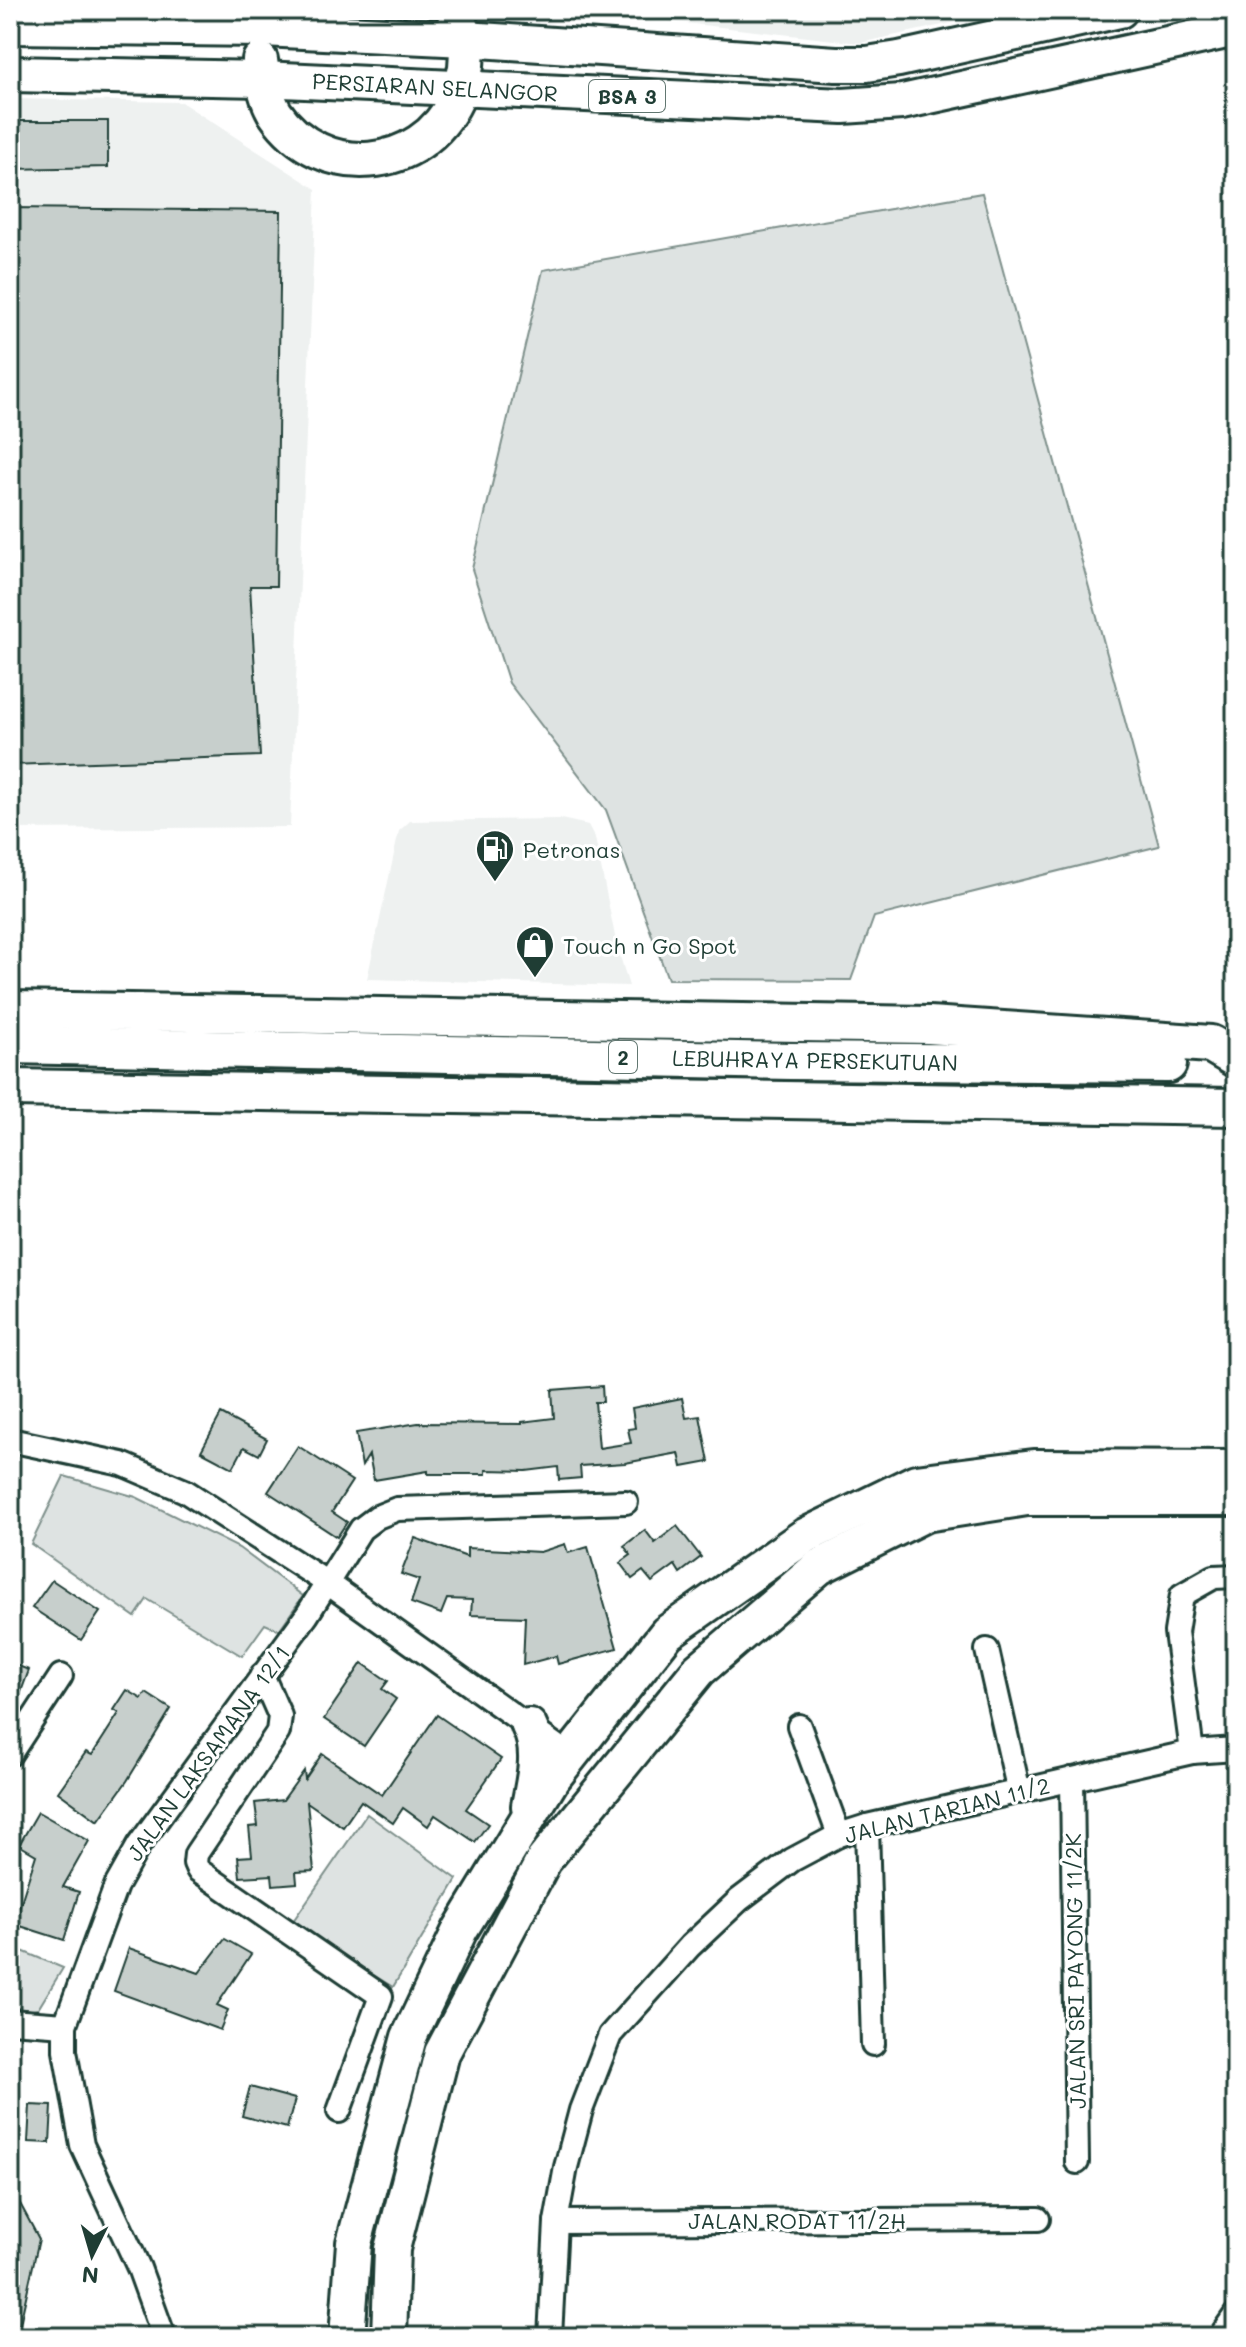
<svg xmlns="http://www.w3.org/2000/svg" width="1246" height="2347" font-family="Mali,sans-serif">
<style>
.built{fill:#eef1f0}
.green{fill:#dee3e2;stroke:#7e908b;stroke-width:2}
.building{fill:#c7cfcc;stroke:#1f3d34;stroke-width:2}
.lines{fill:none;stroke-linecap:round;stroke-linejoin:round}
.minor-casing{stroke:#1f3d34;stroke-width:28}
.primary-casing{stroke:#1f3d34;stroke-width:40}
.trunk-casing{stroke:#1f3d34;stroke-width:42}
.minor{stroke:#fff;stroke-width:22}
.primary{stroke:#fff;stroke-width:34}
.trunk{stroke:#fff;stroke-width:36}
.labels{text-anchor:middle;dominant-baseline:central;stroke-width:6;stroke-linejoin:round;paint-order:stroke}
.shield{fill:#fff;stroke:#627771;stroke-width:2}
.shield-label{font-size:20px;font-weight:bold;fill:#1f3d34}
.street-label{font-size:22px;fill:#1f3d34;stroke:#fff}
.poi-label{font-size:22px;fill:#1f3d34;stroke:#fff;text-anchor:start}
</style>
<rect width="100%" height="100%" fill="#fff"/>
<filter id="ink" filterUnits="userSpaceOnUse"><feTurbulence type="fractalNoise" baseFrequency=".0125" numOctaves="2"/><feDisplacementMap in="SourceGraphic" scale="16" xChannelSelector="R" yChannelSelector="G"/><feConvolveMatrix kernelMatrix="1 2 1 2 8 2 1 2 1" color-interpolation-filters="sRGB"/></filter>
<g filter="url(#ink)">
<g class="built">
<polygon points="571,10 1011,10 860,43"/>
<polygon points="10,99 181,102 316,189 290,827 10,829"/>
<polygon points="561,819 588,825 595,838 617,946 629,986 367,979 399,831 410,821"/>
</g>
<g class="green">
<polygon points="982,193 1159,846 874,917 851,980 668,979 606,810 509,683 472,569 543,270"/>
<polygon points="64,1476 136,1497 239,1548 303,1596 279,1630 265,1624 242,1656 147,1599 135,1617 31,1544"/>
<polygon points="367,1814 457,1879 393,1987 291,1924"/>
<polygon points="10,1946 63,1968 38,2009 29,2011 10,2009"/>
</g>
<g class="building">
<polygon points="10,121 108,121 108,167 10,169"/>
<polygon points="10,208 281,211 276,586 250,586 260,756 10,765"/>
<polygon points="602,1386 603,1402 595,1402 599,1448 631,1443 628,1429 635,1428 632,1408 682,1398 686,1418 700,1416 709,1462 682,1467 679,1453 625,1463 580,1466 581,1478 559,1480 558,1467 526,1471 486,1470 486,1474 428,1474 428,1471 374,1480 369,1455 362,1466 356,1433 418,1423 522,1424 522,1422 554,1418 552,1390"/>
<polygon points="221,1414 267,1439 259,1455 244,1447 233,1468 201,1451"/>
<polygon points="298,1446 352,1481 332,1512 347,1522 337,1537 268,1492"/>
<polygon points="677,1526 701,1557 680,1573 675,1565 652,1582 643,1571 632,1579 620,1563 631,1555 624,1546 645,1530 655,1543"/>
<polygon points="415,1538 467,1557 467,1548 540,1552 565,1544 568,1553 588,1547 617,1648 558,1664 556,1656 523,1665 525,1617 471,1615 472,1600 447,1599 441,1614 411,1603 419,1580 401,1574"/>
<polygon points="52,1580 100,1612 81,1640 32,1608"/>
<polygon points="10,1663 29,1670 12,1716 10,1716"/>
<polygon points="362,1663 388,1681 382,1689 396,1699 364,1746 324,1719"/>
<polygon points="127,1690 142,1699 146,1693 171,1709 127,1781 98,1821 58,1792 86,1752 92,1755 119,1713 114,1710"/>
<polygon points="437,1715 501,1759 466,1809 488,1824 475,1842 435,1815 428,1826 403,1808 393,1823 361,1801 343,1827 307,1802 314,1871 296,1872 297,1883 273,1885 272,1875 240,1877 238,1857 252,1856 249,1827 258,1826 255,1803 283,1800 304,1771 305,1779 322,1754 382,1795"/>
<polygon points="38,1812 89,1841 63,1887 79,1892 64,1940 14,1924 36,1855 19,1845"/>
<polygon points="225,1939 251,1954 217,2005 228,2010 220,2030 114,1991 129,1948 199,1973"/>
<polygon points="250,2087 295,2099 287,2128 242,2116"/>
<polygon points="30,2105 52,2106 50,2143 28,2142"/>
<polygon points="10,2185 39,2239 17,2337 10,2337"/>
</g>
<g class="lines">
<g class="minor-casing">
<g id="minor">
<polyline points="10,1440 122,1464 185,1491 329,1584 570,1756"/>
<polyline points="987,1650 1019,1792"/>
<polyline points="262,1675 280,1716 278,1732 196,1854 195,1863 198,1870 381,1996 339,2111"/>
<polyline points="799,1726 839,1835"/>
<polyline points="1192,1752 1176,1632 1182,1595 1214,1577 1236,1576"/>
<polyline points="10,1754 61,1676"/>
<polyline points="1072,1779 1077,2162"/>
<polyline points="867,1826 873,2044"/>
<polyline points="10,2021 65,2025"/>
<polyline points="556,2222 1038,2219"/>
<polyline points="164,2337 139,2268 82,2145 65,2051 65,2025 116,1886 139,1845 307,1615 361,1529 377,1517 397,1509 626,1502"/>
<polyline points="550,2337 556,2222 566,2167 581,2110 610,2035 690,1946 739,1900 792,1860 839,1835 867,1826 1192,1752 1236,1749"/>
<polyline points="1220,2337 1236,2314"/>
</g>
</g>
<g class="primary-casing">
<g id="primary">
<polyline points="10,26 263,29 465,39 836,64 867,64 899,59 1120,10"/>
<path d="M260,60c2,17 6,38 15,53 47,69 146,60 181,-14 9,-18 13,-40 9,-60 -3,-10 -8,-20 -11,-29"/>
<polyline points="10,74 262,79 843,106 902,102 1236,29"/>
<path d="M529,1726c13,25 5,54 0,80"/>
<polyline points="347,2337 354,2243 409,2037 460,1930 552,1779 667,1633 805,1536 916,1482 1034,1467 1236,1468"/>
<polyline points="389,2337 392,2249 442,2053 544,1860 699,1670 819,1567 925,1514 1027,1498 1236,1498"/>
</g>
</g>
<g class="trunk-casing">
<g id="trunk">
<polyline points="10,1010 929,1025 1211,1044 1236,1059"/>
<polyline points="10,1045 791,1061 1168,1064"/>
<polyline points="10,1088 1236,1107"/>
</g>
</g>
<use href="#minor" class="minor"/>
<use href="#primary" class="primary"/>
<use href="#trunk" class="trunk"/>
</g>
</g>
<defs>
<g id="fuel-pin" transform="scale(2)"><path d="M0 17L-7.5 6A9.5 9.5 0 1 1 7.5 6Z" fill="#1f3d34" stroke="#fff"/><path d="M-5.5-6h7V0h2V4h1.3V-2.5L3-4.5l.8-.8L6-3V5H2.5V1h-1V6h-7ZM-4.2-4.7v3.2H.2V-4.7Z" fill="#fff"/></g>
<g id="shop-pin" transform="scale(2)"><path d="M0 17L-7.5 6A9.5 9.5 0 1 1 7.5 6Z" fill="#1f3d34" stroke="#fff"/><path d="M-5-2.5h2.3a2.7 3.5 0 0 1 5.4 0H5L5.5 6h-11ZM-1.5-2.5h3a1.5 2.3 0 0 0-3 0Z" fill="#fff"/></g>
</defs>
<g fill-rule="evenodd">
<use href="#fuel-pin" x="495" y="849"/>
<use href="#shop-pin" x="535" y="945"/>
</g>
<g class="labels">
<g class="shield">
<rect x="589" y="80" width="76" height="32" rx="6"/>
<rect x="609" y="1041" width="28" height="32" rx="6"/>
</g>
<g class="shield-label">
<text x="627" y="96">BSA 3</text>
<text x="623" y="1057">2</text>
</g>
<g class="street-label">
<text transform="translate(435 87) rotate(3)">PERSIARAN SELANGOR</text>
<text transform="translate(815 1060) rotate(1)">LEBUHRAYA PERSEKUTUAN</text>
<text transform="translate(208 1753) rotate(-54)">JALAN LAKSAMANA 12/1</text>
<text transform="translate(947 1810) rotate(-14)">JALAN TARIAN 11/2</text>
<text transform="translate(1075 1971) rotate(-91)">JALAN SRI PAYONG 11/2K</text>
<text x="797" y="2220">JALAN RODAT 11/2H</text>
</g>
<g class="poi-label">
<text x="523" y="849">Petronas</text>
<text x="563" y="945">Touch n Go Spot</text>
</g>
</g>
<rect width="1246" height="2347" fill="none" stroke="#fff" stroke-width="40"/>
<rect x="20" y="20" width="1206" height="2307" fill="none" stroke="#1f3d34" stroke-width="3" filter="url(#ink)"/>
<g transform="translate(92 2255) rotate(185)" stroke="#ffffff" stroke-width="6" paint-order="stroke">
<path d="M0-6L14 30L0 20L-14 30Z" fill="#1f3d34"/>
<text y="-12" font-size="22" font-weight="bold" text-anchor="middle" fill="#1f3d34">N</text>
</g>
</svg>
